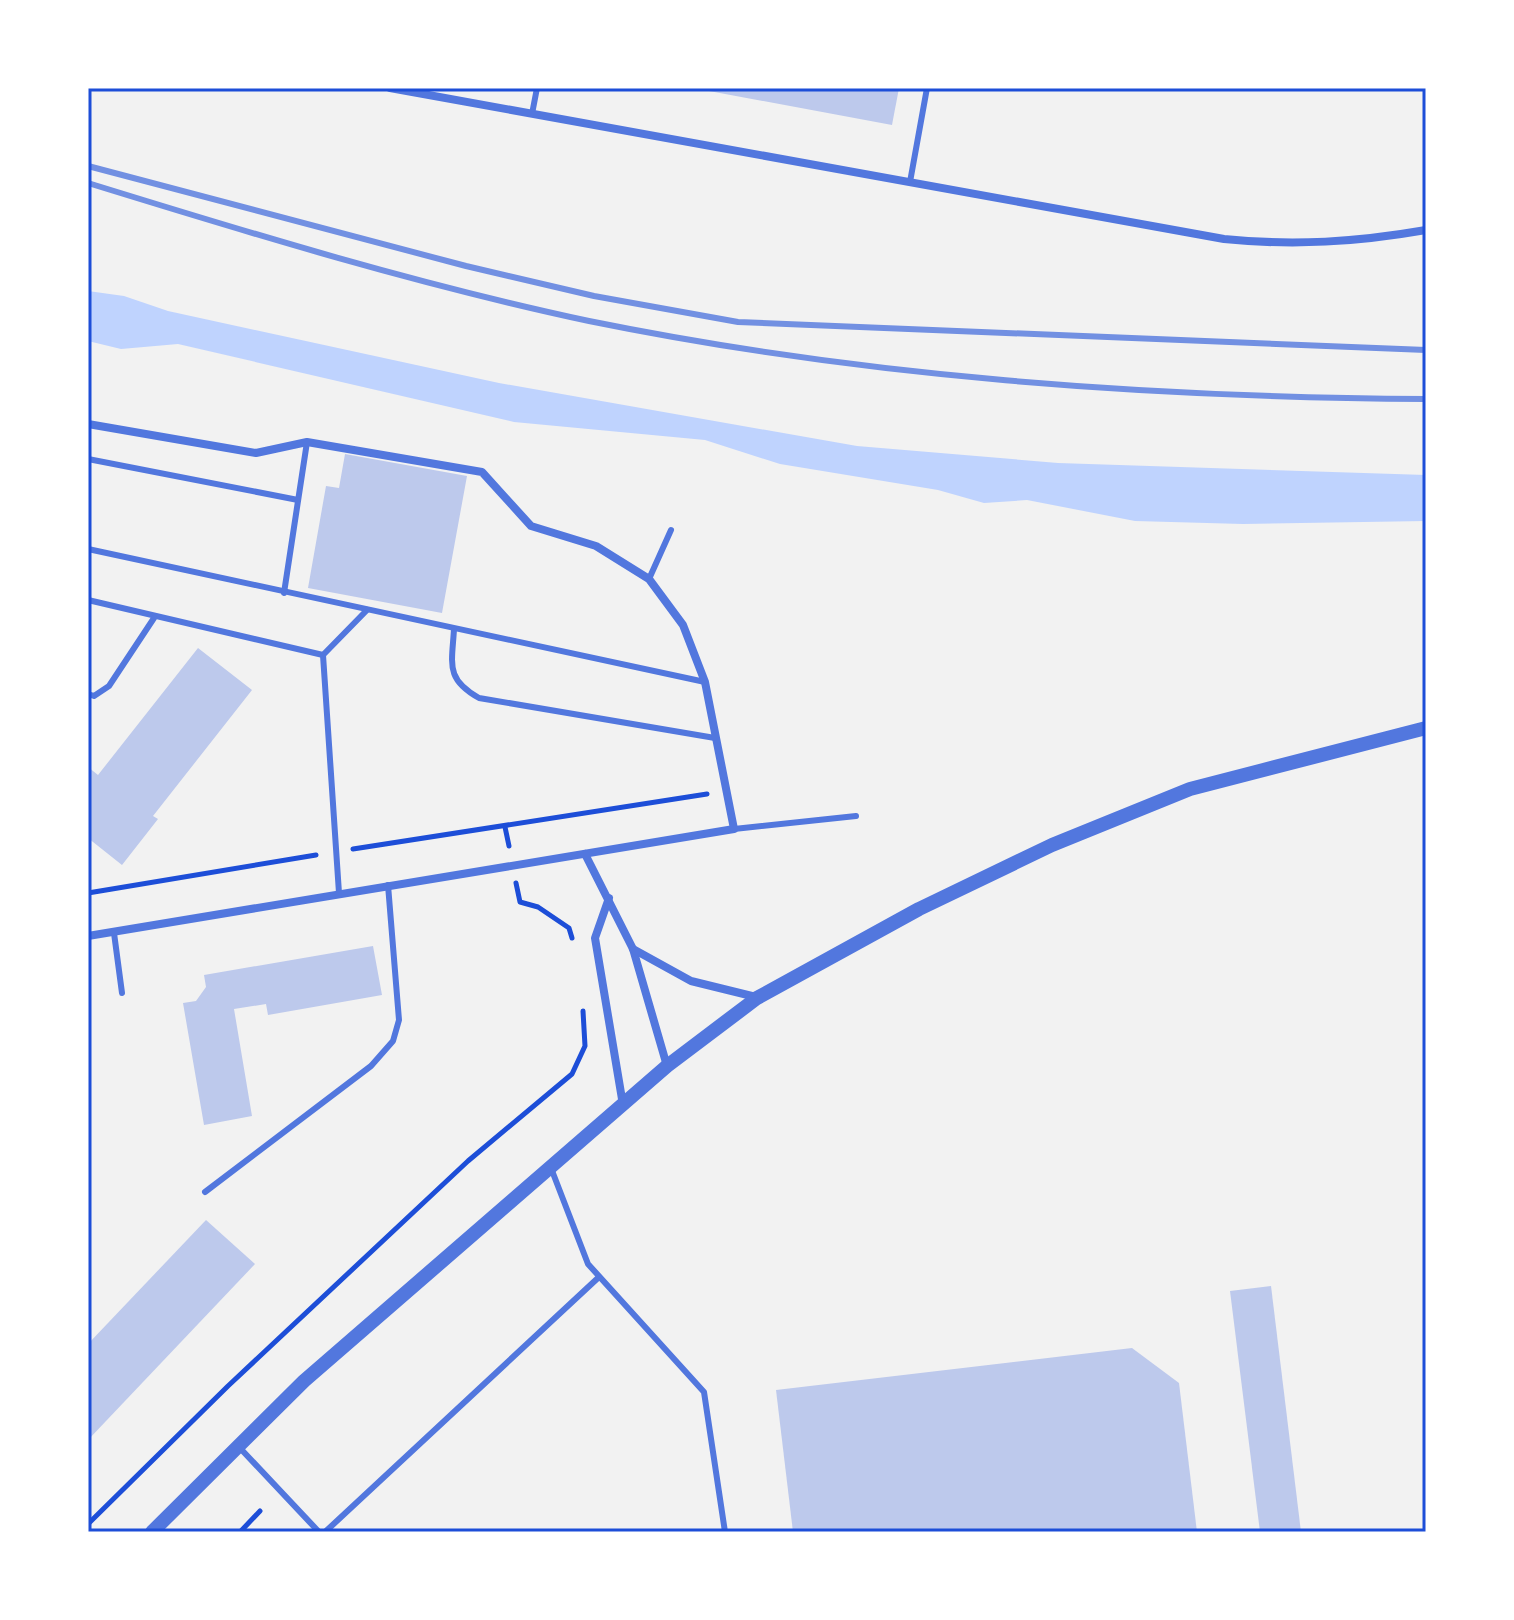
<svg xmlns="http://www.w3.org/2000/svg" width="1514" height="1620" font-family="Mulish,sans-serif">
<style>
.water{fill:#bfd3fe}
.building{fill:#bdc9ec}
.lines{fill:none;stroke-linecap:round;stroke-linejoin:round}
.path{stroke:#1d4ed8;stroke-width:5}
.service{stroke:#5277de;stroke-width:6}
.minor{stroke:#5277de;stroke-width:8}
.tertiary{stroke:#5277de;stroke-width:14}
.rail{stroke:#7290e2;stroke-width:6}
.neatline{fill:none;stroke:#1d4ed8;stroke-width:3}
</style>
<rect width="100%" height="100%" fill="#f2f2f2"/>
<polygon class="water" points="88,291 124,296 168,311 499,383 857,446 1058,463 1426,475 1426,521 1243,524 1135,521 1027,500 984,503 938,490 780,464 705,440 514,422 178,344 121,349 88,341"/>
<g class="building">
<polygon points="693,88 899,88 892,125"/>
<polygon points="345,454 467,476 442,613 308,588 326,486 339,488"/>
<polygon points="198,648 252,690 153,816 158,819 122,865 88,838 88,767 98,775"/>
<polygon points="373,946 382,995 268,1015 266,1004 234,1009 252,1116 204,1125 183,1003 196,1001 206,987 204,975"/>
<polygon points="206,1220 255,1264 88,1440 88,1344"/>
<polygon points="1271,1286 1301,1532 1260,1532 1230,1291"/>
<polygon points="1132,1348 1179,1383 1197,1532 793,1532 776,1390"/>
</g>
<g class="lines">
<g class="path">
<polyline points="505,827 509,846"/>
<polyline points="353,849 707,794"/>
<polyline points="516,883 520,902 538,907 569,928 572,938"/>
<polyline points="88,893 316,855"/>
<polyline points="88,1524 228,1386 468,1161 572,1074 585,1046 583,1011"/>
<polyline points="240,1532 260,1511"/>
</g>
<g class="service">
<polyline points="532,114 537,88"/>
<polyline points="910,182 927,88"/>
<polyline points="88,459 298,500"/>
<polyline points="88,549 705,682"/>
<polyline points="649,579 671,530"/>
<polyline points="284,593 307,442"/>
<polyline points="88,600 323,655 339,893"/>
<path d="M454,629c-2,35 -9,50 25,69l236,40"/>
<polyline points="323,655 367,610"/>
<polyline points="88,694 94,696 109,686 154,618"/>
<polyline points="734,829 856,816"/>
<polyline points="114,933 122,993"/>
<polyline points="551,1168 588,1264 704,1392 725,1532"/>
<polyline points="205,1192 371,1066 393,1041 399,1020 388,885"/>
<polyline points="239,1447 319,1532"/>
<polyline points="325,1532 599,1277"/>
</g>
<g class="minor">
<path d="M390,88l834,151c70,7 133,3 202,-9"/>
<polyline points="88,424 256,453 307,442 482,472 531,526 596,546 649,579 683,625 705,682 734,829 88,936"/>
<polyline points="585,854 633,949 667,1066"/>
<polyline points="609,898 595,938 623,1105"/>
<polyline points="633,949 691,981 756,997"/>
</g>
<polyline class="tertiary" points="152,1532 304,1381 667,1066 757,998 919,909 1052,845 1190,789 1426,728"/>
<g class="rail">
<polyline points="88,166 466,266 594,296 738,322 1426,350"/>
<path d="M88,183c165,51 332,102 501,138 275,56 557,76 837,78"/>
</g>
</g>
<rect width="1514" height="1620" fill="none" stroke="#ffffff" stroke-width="180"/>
<rect x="90" y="90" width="1334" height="1440" class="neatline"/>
</svg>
